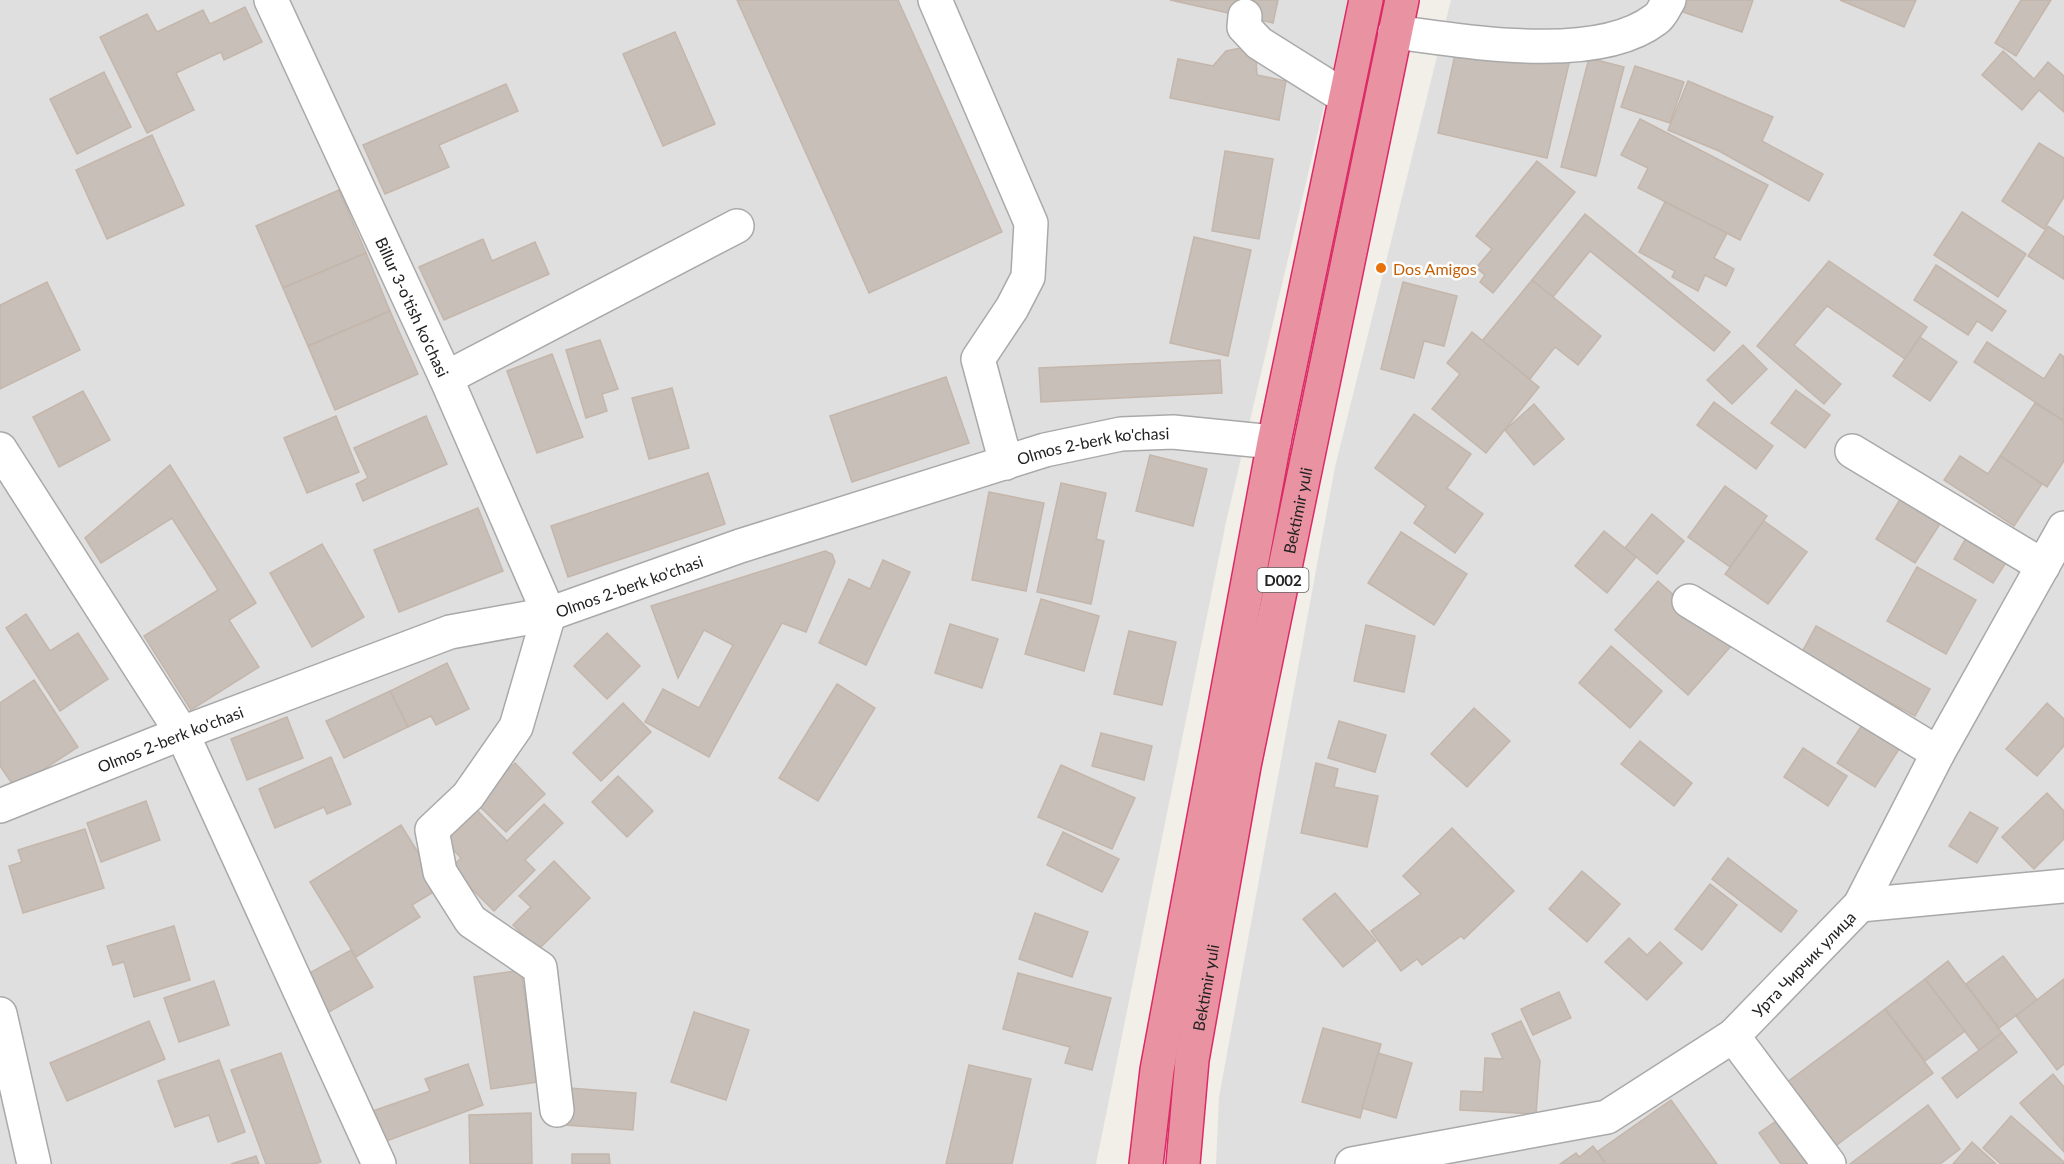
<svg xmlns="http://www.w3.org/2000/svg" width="2064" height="1164" font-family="Lato,sans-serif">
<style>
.residential{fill:#e0dfdf}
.building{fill:#c7bfb8;stroke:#c4b6ab;stroke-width:1.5}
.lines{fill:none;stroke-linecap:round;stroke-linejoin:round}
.minor-casing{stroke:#a9a9a9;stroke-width:36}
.highway-casing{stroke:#dc2a67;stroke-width:36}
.minor{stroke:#fff;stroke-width:33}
.highway{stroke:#e892a2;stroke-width:33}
.food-dot{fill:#e8710a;stroke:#fff;stroke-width:2}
.labels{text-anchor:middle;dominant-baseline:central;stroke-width:5;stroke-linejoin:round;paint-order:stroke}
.shield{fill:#fff;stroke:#646464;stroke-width:1.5}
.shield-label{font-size:15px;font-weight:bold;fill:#222}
.food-label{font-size:16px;fill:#c56008;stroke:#fff;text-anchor:start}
.street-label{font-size:16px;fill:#222;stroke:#fff}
</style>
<rect width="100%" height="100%" fill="#f2efe9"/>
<g class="residential">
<polygon points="0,0 1349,0 1226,522 1096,1164 0,1164"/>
<polygon points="1451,0 2064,0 2064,1164 1216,1164 1219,1097 1335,467"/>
</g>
<g class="building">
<polygon points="737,0 898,0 1002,232 869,293"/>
<polygon points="1170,0 1278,0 1273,23"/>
<polygon points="1684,0 1753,0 1742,32 1680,11"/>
<polygon points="1840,0 1916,0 1904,27"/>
<polygon points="2021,0 2051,0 2016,56 1995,43"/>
<polygon points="245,7 262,42 224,60 221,52 176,73 194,110 147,133 100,37 147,14 157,32 203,10 210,24"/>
<polygon points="675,32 715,124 663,146 623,54"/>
<polygon points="1241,48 1256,58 1257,75 1286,81 1279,120 1170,98 1178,59 1213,66 1226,51"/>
<polygon points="1456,50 1571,55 1547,158 1438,133"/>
<polygon points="2003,51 2034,79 2048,62 2064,76 2064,112 2039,90 2022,110 1982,75"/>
<polygon points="1589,58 1624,67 1596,176 1561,167"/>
<polygon points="1635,66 1684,82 1670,123 1621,107"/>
<polygon points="104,72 131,127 77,154 50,99"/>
<polygon points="1688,81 1773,117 1762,141 1823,174 1809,201 1719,151 1668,130"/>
<polygon points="506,84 518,111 439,145 449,167 385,194 363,145"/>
<polygon points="1640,119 1768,185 1740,240 1638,188 1648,168 1621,155"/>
<polygon points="152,135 184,205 107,239 76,170"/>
<polygon points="2039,143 2064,158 2064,197 2044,229 2002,201"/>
<polygon points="1225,151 1273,159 1259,239 1212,231"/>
<polygon points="1537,161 1575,192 1493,293 1480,282 1485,275 1476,268 1492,249 1476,236"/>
<polygon points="339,190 366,253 283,288 256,226"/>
<polygon points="1665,202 1727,233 1714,258 1734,269 1726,286 1705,275 1698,291 1672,277 1675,271 1639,252"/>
<polygon points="1962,212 2026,254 1998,297 1934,255"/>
<polygon points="1585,214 1730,332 1714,351 1590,251 1553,297 1532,280"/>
<polygon points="2048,226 2064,237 2064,279 2028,256"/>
<polygon points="1194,237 1251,250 1228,356 1170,343"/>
<polygon points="483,239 492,261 535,242 549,274 444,320 419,267"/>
<polygon points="366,253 390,311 308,346 283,288"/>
<polygon points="1829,261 1927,327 1905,359 1827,306 1794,345 1841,384 1824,404 1757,346"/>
<polygon points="1936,265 2006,311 1992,331 1977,321 1968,335 1914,300"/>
<polygon points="1532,280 1601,336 1578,365 1555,347 1530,379 1482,341"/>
<polygon points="47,282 80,350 0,389 0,305"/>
<polygon points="1403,282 1457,296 1444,346 1424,341 1414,378 1381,369"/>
<polygon points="390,311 418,374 335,410 308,346"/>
<polygon points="1472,332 1539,387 1486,453 1432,409 1460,374 1447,363"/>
<polygon points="1920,337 1957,362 1930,401 1893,376"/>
<polygon points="600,340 618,389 602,394 607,411 586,418 566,350"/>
<polygon points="1987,342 2044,379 2060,354 2064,357 2064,421 1974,362"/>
<polygon points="1743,345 1767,369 1732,404 1707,380"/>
<polygon points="552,354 583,437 537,453 507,371"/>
<polygon points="1220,360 1222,393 1041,402 1039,368"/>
<polygon points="946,377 969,443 852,482 830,416"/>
<polygon points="672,388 689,448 649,459 632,398"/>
<polygon points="1796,390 1830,415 1805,448 1771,423"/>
<polygon points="83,391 110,440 59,467 33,417"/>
<polygon points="1714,402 1773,446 1756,469 1697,425"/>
<polygon points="2035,403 2064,421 2064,461 2047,487 2000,456"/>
<polygon points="1534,404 1564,439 1534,465 1505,430"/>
<polygon points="1414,414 1471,454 1447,488 1483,514 1455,553 1414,523 1426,506 1375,468"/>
<polygon points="336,416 359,472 307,493 284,438"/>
<polygon points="426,416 447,464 363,501 356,484 368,478 354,448"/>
<polygon points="1150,455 1207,469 1193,526 1136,511"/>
<polygon points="1960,456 1988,474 2000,456 2042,484 2014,526 1944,480"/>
<polygon points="170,465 256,603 229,620 259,667 191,710 144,636 218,590 172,518 101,563 85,538"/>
<polygon points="708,473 725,524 568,577 551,526"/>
<polygon points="1061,483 1106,493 1096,539 1104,541 1091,604 1037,592"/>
<polygon points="1725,486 1767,516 1730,567 1688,537"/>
<polygon points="1905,491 1945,516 1915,563 1876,539"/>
<polygon points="989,492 1044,503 1026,591 972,580"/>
<polygon points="478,508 503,571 399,612 374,550"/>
<polygon points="1652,514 1684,541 1657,574 1625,548"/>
<polygon points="1764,521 1807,552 1768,604 1725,574"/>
<polygon points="1604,531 1636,557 1607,593 1575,566"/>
<polygon points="1970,531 2010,556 1993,583 1954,559"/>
<polygon points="1401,532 1467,574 1434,625 1368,583"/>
<polygon points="322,544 364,617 312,647 270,573"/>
<polygon points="825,551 832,554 835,562 806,632 782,623 709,757 645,722 663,689 699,708 733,645 704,630 678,678 651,606"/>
<polygon points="883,560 910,572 866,665 819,643 849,579 870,589"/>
<polygon points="1917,567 1976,600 1946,654 1887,621"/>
<polygon points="1658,581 1731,646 1688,695 1615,630"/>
<polygon points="1041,599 1099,616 1084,671 1025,654"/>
<polygon points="26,614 50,651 78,633 108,679 60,711 6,628"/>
<polygon points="950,624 998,639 982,688 935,673"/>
<polygon points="1366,625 1415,636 1404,692 1354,681"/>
<polygon points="1816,626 1930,689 1915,716 1801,654"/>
<polygon points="1129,631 1176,642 1162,705 1114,694"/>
<polygon points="607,633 640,666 607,699 574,666"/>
<polygon points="1611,646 1662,691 1630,728 1579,683"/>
<polygon points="447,663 469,709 436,725 431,716 408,727 390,691"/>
<polygon points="34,680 78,747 15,788 0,766 0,703"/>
<polygon points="837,684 875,708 818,801 779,778"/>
<polygon points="390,691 408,727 344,758 326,721"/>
<polygon points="623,703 651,732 601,781 573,753"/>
<polygon points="2047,703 2064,719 2064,746 2037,776 2006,749"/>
<polygon points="1474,708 1510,741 1467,787 1431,754"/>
<polygon points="287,717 303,758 247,780 231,739"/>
<polygon points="1339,721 1386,735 1375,772 1328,758"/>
<polygon points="1864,722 1901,746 1875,787 1837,763"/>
<polygon points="1101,733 1152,746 1144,780 1092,766"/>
<polygon points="1640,741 1692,783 1674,806 1621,764"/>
<polygon points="1803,748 1847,776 1828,806 1784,777"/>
<polygon points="331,757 351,804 327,814 324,807 275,828 259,789"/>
<polygon points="515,763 545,794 506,832 475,802"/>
<polygon points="1316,763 1338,769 1334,787 1378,796 1367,847 1301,833"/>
<polygon points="1061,765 1135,798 1112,849 1038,817"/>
<polygon points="618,776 653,811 627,837 592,802"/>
<polygon points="2047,793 2064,811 2064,839 2034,869 2002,837"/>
<polygon points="146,801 160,840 101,862 87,823"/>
<polygon points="544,804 563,823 525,860 535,870 494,911 451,868 461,858 441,837 473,806 507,841"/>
<polygon points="1970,812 1998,828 1977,863 1949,846"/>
<polygon points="401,825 440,888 412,905 420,917 356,957 310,882"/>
<polygon points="1452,828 1514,891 1464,939 1461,936 1422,965 1417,959 1401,971 1371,931 1421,894 1403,876"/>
<polygon points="85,829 104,888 23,913 9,866 22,862 18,850"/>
<polygon points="1063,832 1119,859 1102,892 1047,865"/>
<polygon points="1728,858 1797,911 1781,932 1712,879"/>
<polygon points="554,861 590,898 538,950 513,925 531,907 519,896"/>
<polygon points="1582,871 1620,904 1587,942 1549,909"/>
<polygon points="1710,884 1737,905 1702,950 1675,929"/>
<polygon points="1335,893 1376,941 1343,967 1303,919"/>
<polygon points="1035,913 1088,932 1072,977 1019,959"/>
<polygon points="174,926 190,980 134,997 124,962 113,965 107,946"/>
<polygon points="1629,938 1647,955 1660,942 1682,963 1647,1000 1605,962"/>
<polygon points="351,950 373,987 327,1013 306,975"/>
<polygon points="2003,956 2037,1000 1999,1028 1966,984"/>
<polygon points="1948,961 2002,1033 1979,1050 1925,979"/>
<polygon points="521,970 537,1082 491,1089 474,977"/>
<polygon points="1018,973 1111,998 1092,1070 1065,1063 1070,1047 1003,1029"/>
<polygon points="1925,979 1965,1031 1925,1061 1885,1009"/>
<polygon points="2064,979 2064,1064 2057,1070 2016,1016"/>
<polygon points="214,981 229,1025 179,1042 164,998"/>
<polygon points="1559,992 1571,1018 1533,1035 1521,1009"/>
<polygon points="1885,1009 1933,1073 1830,1150 1782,1086"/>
<polygon points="694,1012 749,1030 726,1100 671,1082"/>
<polygon points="149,1021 165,1059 67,1101 50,1063"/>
<polygon points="1521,1021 1540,1061 1536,1114 1460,1110 1461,1091 1483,1092 1485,1058 1503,1059 1492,1034"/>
<polygon points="1323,1028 1381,1044 1360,1118 1302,1102"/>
<polygon points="2002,1033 2017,1052 1957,1098 1942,1078"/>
<polygon points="281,1053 321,1162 314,1164 266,1164 231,1070"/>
<polygon points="1378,1053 1412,1063 1396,1118 1362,1108"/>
<polygon points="219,1060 245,1132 218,1142 209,1115 175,1127 158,1081"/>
<polygon points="468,1064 483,1105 381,1143 370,1112 430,1091 425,1079"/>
<polygon points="969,1065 1031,1079 1012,1164 946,1164"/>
<polygon points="2053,1074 2064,1087 2064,1152 2020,1103"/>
<polygon points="569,1088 636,1093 633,1130 566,1125"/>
<polygon points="1671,1100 1717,1164 1606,1164 1597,1152"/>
<polygon points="1928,1105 1960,1149 1940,1164 1850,1164"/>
<polygon points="531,1113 532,1164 470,1164 469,1115"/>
<polygon points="2011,1116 2064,1162 2064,1164 2001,1164 1983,1148"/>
<polygon points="1782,1117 1816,1164 1781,1164 1759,1133"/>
<polygon points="1972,1142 1996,1164 1953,1164"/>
<polygon points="1593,1146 1606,1164 1560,1164 1576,1153 1579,1157"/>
<polygon points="572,1154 609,1154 610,1164 572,1164"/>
<polygon points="256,1156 259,1164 231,1164"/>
</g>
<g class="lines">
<g class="minor-casing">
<g id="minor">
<path id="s1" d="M271,0l175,378 103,236 -33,113 -48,69 -36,34 8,42 31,49 69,47 17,142"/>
<polyline points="935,0 1031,223 1028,277 1012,308 978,359 1006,463"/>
<polyline points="1245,16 1244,27 1259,43 1345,97"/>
<path d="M1395,32c70,9 202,33 261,-13 6,-4 9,-13 13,-19"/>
<polyline points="446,378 737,226"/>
<polyline points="0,449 182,733 379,1164"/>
<polyline points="1852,451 2043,566"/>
<polyline points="1689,601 1938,753"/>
<path id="s2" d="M0,806l182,-73 268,-101 99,-18 191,-68 305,-96 76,-16 52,-2 101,10"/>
<polyline points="1860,905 2064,886"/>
<polyline points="0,1014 34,1164"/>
<polyline points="1733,1036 1829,1164"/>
<path id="s3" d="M1352,1164l255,-47 126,-81 127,-131 78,-152 126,-225"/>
</g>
</g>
<g class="highway-casing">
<g id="highway">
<polyline points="1146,1164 1157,1070 1274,442 1366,0"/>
<path id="s4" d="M1183,1164l9,-104 52,-294 158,-766"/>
</g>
</g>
<use href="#minor" class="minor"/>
<use href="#highway" class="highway"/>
</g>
<circle class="food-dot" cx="1381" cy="268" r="6"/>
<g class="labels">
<rect class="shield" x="1257.5" y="568" width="51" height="24" rx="4.5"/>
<g class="shield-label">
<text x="1283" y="580">D002</text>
</g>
<g class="food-label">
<text x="1393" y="268">Dos Amigos</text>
</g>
<g class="street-label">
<text stroke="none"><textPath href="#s1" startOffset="338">Billur 3-o'tish ko'chasi</textPath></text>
<text stroke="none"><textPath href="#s2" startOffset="1154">Olmos 2-berk ko'chasi</textPath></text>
<text stroke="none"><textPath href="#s4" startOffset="664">Bektimir yuli</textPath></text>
<text stroke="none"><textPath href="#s2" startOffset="668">Olmos 2-berk ko'chasi</textPath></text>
<text stroke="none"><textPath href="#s2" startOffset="183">Olmos 2-berk ko'chasi</textPath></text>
<text stroke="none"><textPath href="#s3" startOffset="510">Урта Чирчик улица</textPath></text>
<text stroke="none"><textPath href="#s4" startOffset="178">Bektimir yuli</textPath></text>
</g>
</g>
</svg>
